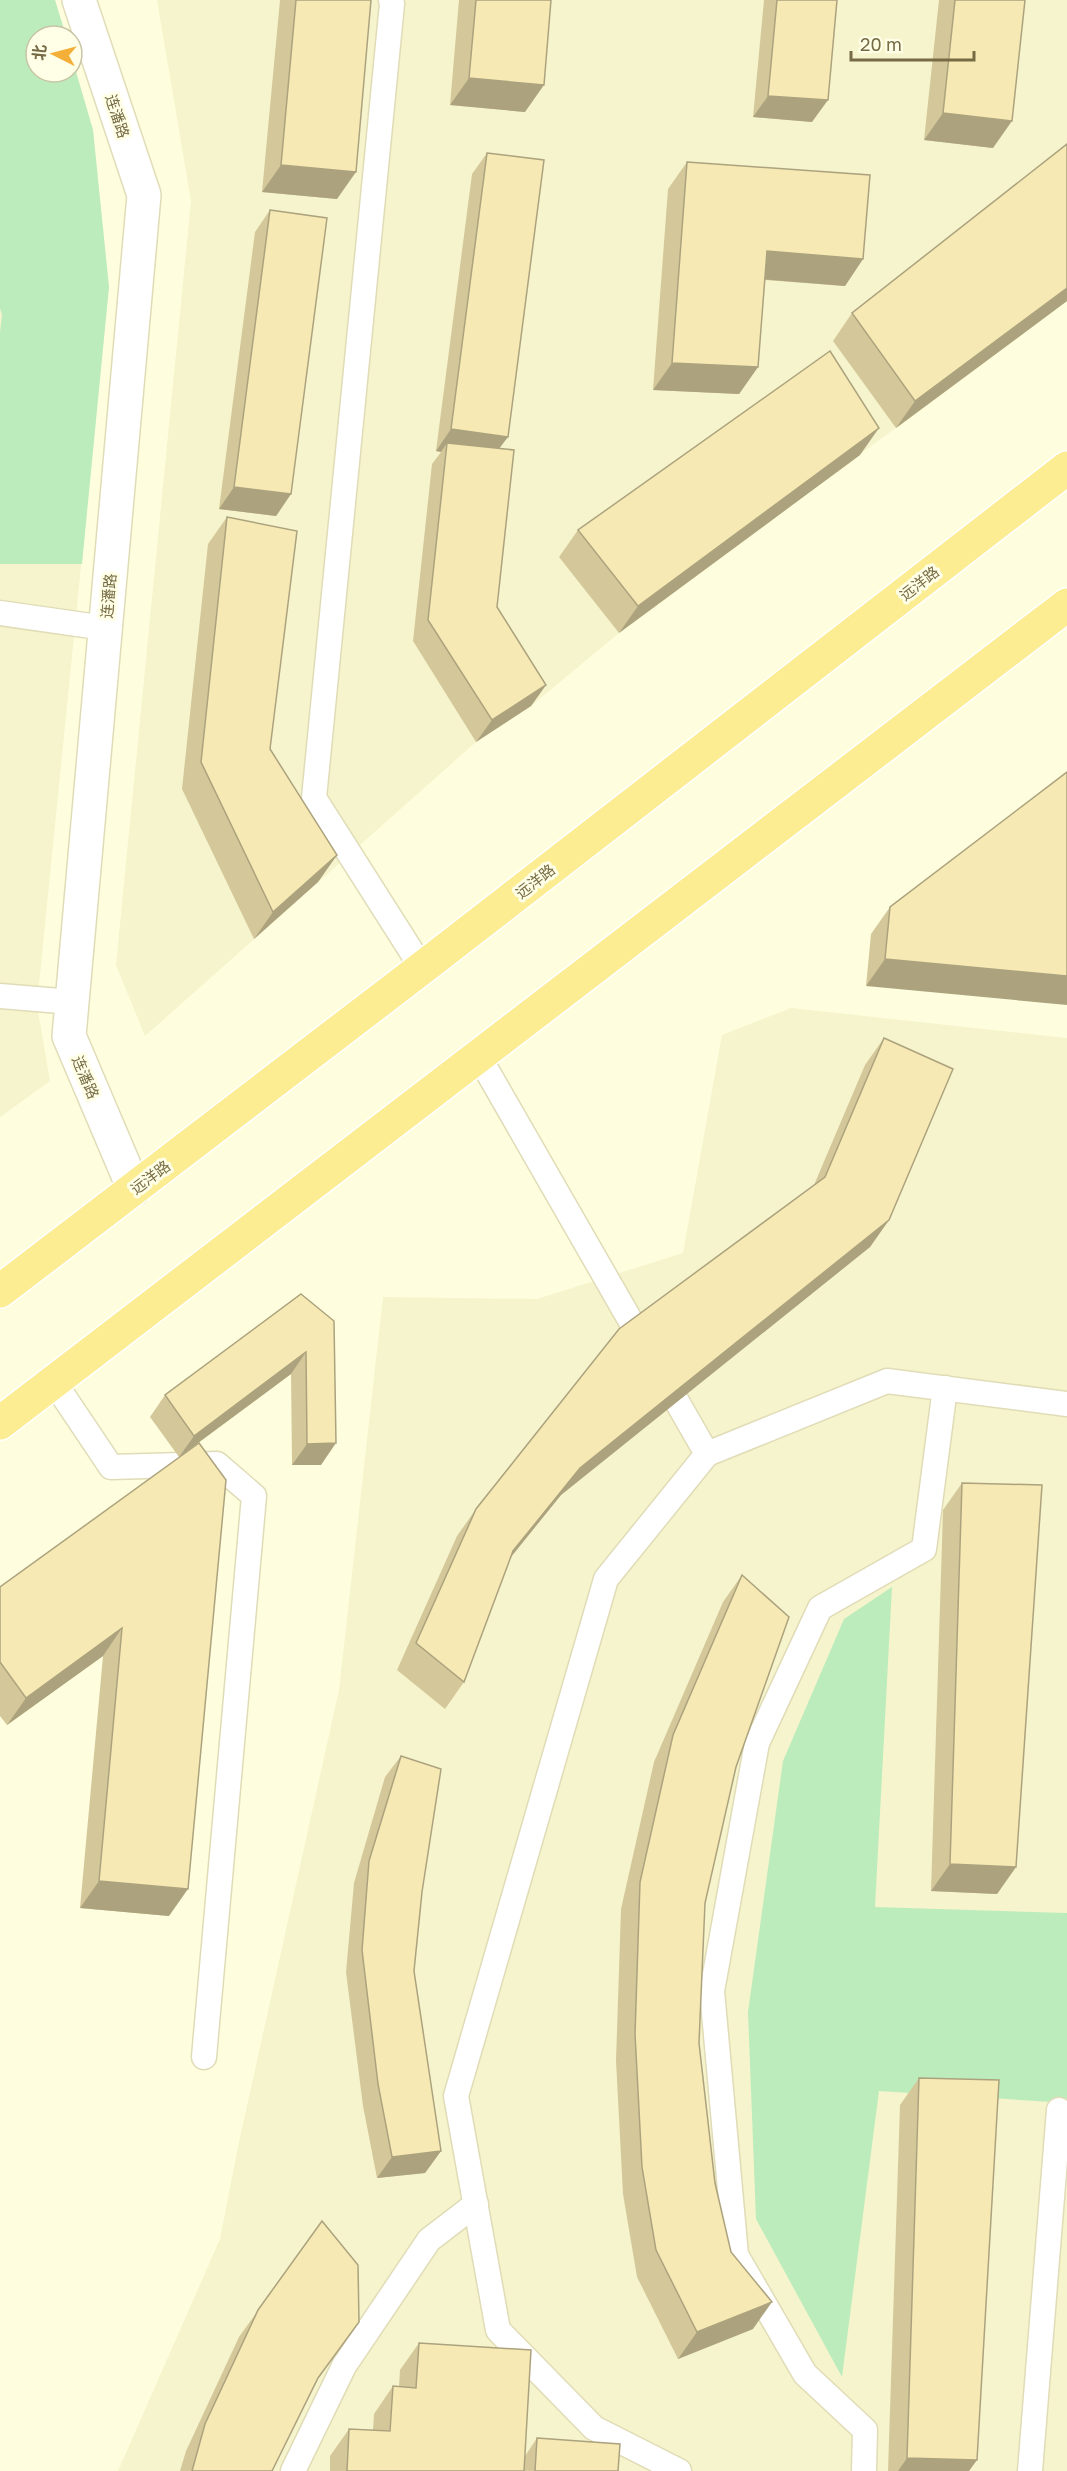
<svg xmlns="http://www.w3.org/2000/svg" width="1067" height="2471" font-family="'Golos Text','Noto Sans SC',sans-serif">
<style>
.residential{fill:#f6f4cc}
.green{fill:#bcecbc}
.lines{fill:none;stroke-linecap:round;stroke-linejoin:round}
.service-casing{stroke:#e0dcb7;stroke-width:27}
.minor-casing{stroke:#e0dcb7;stroke-width:36}
.trunk-casing{stroke:#fff;stroke-width:36}
.service{stroke:#fff;stroke-width:24}
.minor{stroke:#fff;stroke-width:33}
.trunk{stroke:#fcec92;stroke-width:33}
.wall{fill:#d4c89b}
.shaded-wall{fill:#aca37e}
.building{fill:#f6e9b4;stroke:#aca37e;stroke-width:1.5}
.labels{text-anchor:middle;dominant-baseline:central;stroke-width:6;stroke-linejoin:round;paint-order:stroke}
.street-label{font-size:15px;fill:#766b44;stroke:#ffffe7}
</style>
<rect width="100%" height="100%" fill="#fefede"/>
<g class="residential">
<polygon points="0,0 55,0 66,36 36,36 36,72 72,72 72,58 93,130 109,287 37,1005 50,1081 0,1117"/>
<polygon points="157,0 1067,0 1067,301 619,633 531,706 476,742 145,1036 116,965 191,201"/>
<polygon points="791,1008 1067,1038 1067,2471 118,2471 220,2239 239,2142 339,1690 383,1297 537,1299 683,1253 722,1035"/>
</g>
<g class="green">
<polygon points="0,0 55,0 66,36 36,36 36,72 72,72 72,58 93,130 109,287 82,564 0,564 0,332 2,315 0,308"/>
<polygon points="892,1587 875,1907 1067,1913 1067,2103 879,2091 842,2377 756,2219 748,2012 783,1761 844,1619"/>
</g>
<g class="lines">
<g class="service-casing">
<g id="service">
<polyline points="391,0 392,4 314,798 422,968"/>
<polyline points="0,613 105,628"/>
<polyline points="0,996 72,1002"/>
<polyline points="478,1055 707,1454 606,1579 456,2096 498,2330 594,2428 679,2471"/>
<polyline points="54,1382 111,1467 217,1464 254,1496 204,2057"/>
<polyline points="707,1454 887,1381 1067,1404"/>
<polyline points="293,2471 344,2366 429,2240 476,2204"/>
<polyline points="864,2471 865,2430 805,2374 736,2255 712,1991 757,1743 820,1608 924,1549 945,1388"/>
<polyline points="1030,2471 1059,2110"/>
</g>
</g>
<g class="minor-casing">
<polyline id="minor" points="79,0 144,195 69,1036 134,1189"/>
</g>
<g class="trunk-casing">
<g id="trunk">
<polyline points="0,1291 422,968 1067,468"/>
<polyline points="0,1423 1067,605"/>
</g>
</g>
<use href="#service" class="service"/>
<use href="#minor" class="minor"/>
<use href="#trunk" class="trunk"/>
</g>
<g class="wall">
<polygon points="280,0 371,0 337,199 262,192"/>
<polygon points="459,0 551,0 525,112 450,105"/>
<polygon points="764,0 837,0 812,122 753,117"/>
<polygon points="939,0 1025,0 993,148 924,140"/>
<polygon points="1067,144 1067,301 896,428 833,341 852,313"/>
<polygon points="487,153 500,448 497,607 546,685 531,706 476,742 413,641 432,464 441,452 436,451 472,174"/>
<polygon points="687,162 863,259 845,286 765,280 758,367 739,394 653,390 668,189"/>
<polygon points="270,210 291,494 276,516 219,509 255,232"/>
<polygon points="860,455 619,633 559,557 578,530"/>
<polygon points="227,517 270,749 337,855 318,882 254,939 182,789 208,544"/>
<polygon points="1067,772 866,986 871,934 890,907"/>
<polygon points="884,1038 889,1220 870,1247 561,1495 510,1557 464,1682 445,1709 397,1670 457,1536 476,1509 814,1185 865,1065"/>
<polygon points="301,1294 321,1465 292,1465 291,1374 179,1457 150,1417 165,1395"/>
<polygon points="199,1443 169,1916 80,1908 103,1656 7,1725 0,1716 0,1587"/>
<polygon points="962,1483 1016,1867 997,1894 931,1891 943,1510"/>
<polygon points="742,1575 736,1767 705,1903 699,2043 715,2183 731,2252 753,2329 678,2359 637,2277 623,2194 616,2061 621,1909 654,1762 723,1602"/>
<polygon points="401,1756 422,1892 414,1971 441,2151 425,2173 377,2178 363,2106 346,1972 354,1883 385,1777"/>
<polygon points="919,2078 969,2471 888,2471 900,2105"/>
<polygon points="322,2221 317,2381 272,2471 180,2471 186,2451 239,2337"/>
<polygon points="419,2343 525,2456 537,2438 618,2471 330,2471 330,2456 349,2429 373,2430 374,2414 393,2386 399,2387 400,2370"/>
</g>
<g class="shaded-wall">
<polygon points="469,78 544,85 525,112 450,105"/>
<polygon points="768,96 828,100 812,122 753,117"/>
<polygon points="943,113 1012,121 993,148 924,140"/>
<polygon points="281,165 356,172 337,199 262,192"/>
<polygon points="767,251 863,259 845,286 748,278"/>
<polygon points="1067,288 1067,301 896,428 915,401"/>
<polygon points="672,363 758,367 739,394 653,390"/>
<polygon points="879,428 860,455 619,633 638,606"/>
<polygon points="451,429 508,437 492,458 447,443 441,452 436,451"/>
<polygon points="234,487 291,494 276,516 219,509"/>
<polygon points="546,685 531,706 476,742 492,720"/>
<polygon points="337,855 318,882 254,939 273,912"/>
<polygon points="885,959 1067,976 1067,1005 866,986"/>
<polygon points="889,1220 870,1247 561,1495 494,1578 513,1551 580,1468"/>
<polygon points="306,1352 291,1374 179,1457 194,1436"/>
<polygon points="336,1443 321,1465 292,1465 307,1444"/>
<polygon points="122,1628 103,1656 7,1725 26,1698"/>
<polygon points="950,1864 1016,1867 997,1894 931,1891"/>
<polygon points="99,1881 188,1889 169,1916 80,1908"/>
<polygon points="441,2151 425,2173 377,2178 392,2157"/>
<polygon points="772,2302 753,2329 678,2359 697,2332"/>
<polygon points="907,2458 977,2460 969,2471 898,2471"/>
</g>
<g class="building">
<polygon points="296,0 371,0 356,172 281,165"/>
<polygon points="476,0 551,0 544,85 469,78"/>
<polygon points="777,0 837,0 828,100 768,96"/>
<polygon points="955,0 1025,0 1012,121 943,113"/>
<polygon points="1067,144 1067,288 915,401 852,313"/>
<polygon points="487,153 544,160 508,437 451,429"/>
<polygon points="687,162 870,175 863,259 767,251 758,367 672,363"/>
<polygon points="270,210 327,218 291,494 234,487"/>
<polygon points="830,351 879,428 638,606 578,530"/>
<polygon points="447,443 514,450 497,607 546,685 492,720 428,620"/>
<polygon points="227,517 297,531 270,749 337,855 273,912 201,762"/>
<polygon points="1067,772 1067,976 885,959 890,907"/>
<polygon points="884,1038 953,1069 889,1220 580,1468 513,1551 464,1682 416,1643 476,1509 619,1329 825,1177"/>
<polygon points="301,1294 334,1321 336,1443 307,1444 306,1352 194,1436 165,1395"/>
<polygon points="199,1443 226,1480 188,1889 99,1881 122,1628 26,1698 0,1662 0,1587"/>
<polygon points="962,1483 1042,1485 1016,1867 950,1864"/>
<polygon points="742,1575 789,1617 736,1767 705,1903 699,2043 715,2183 731,2252 772,2302 697,2332 656,2250 642,2167 635,2034 640,1882 673,1735"/>
<polygon points="401,1756 441,1769 422,1892 414,1971 441,2151 392,2157 378,2084 362,1950 369,1861"/>
<polygon points="919,2078 999,2080 977,2460 907,2458"/>
<polygon points="322,2221 358,2265 359,2322 318,2378 272,2471 192,2471 205,2424 258,2310"/>
<polygon points="419,2343 531,2350 524,2471 347,2471 349,2429 390,2431 393,2386 416,2388"/>
<polygon points="537,2438 620,2444 618,2471 535,2471"/>
</g>
<g class="labels">
<g class="street-label">
<text transform="translate(118 116) rotate(72)">连潘路</text>
<text transform="translate(919 583) rotate(-38)">远洋路</text>
<text transform="translate(108 596) rotate(-85)">连潘路</text>
<text transform="translate(535 881) rotate(-38)">远洋路</text>
<text transform="translate(86 1077) rotate(67)">连潘路</text>
<text transform="translate(150 1177) rotate(-37)">远洋路</text>
</g>
</g>
<g transform="translate(54 54) rotate(276)"><circle r="28" fill="#ffffe7" stroke="#c8c4a6" stroke-width="1.5"/>
<path d="M0-4.5L10 22L0 15L-10 22Z" fill="#f4af38"/>
<text y="-9" font-size="16" font-weight="bold" text-anchor="middle" fill="#766b44">北</text>
</g>
<path d="M851 51v9h123v-9" fill="none" stroke="#766b44" stroke-width="3"/>
<text x="860" y="51" font-size="18" fill="#766b44" stroke="#ffffe7" stroke-width="4.5" paint-order="stroke">20 m</text>
</svg>
